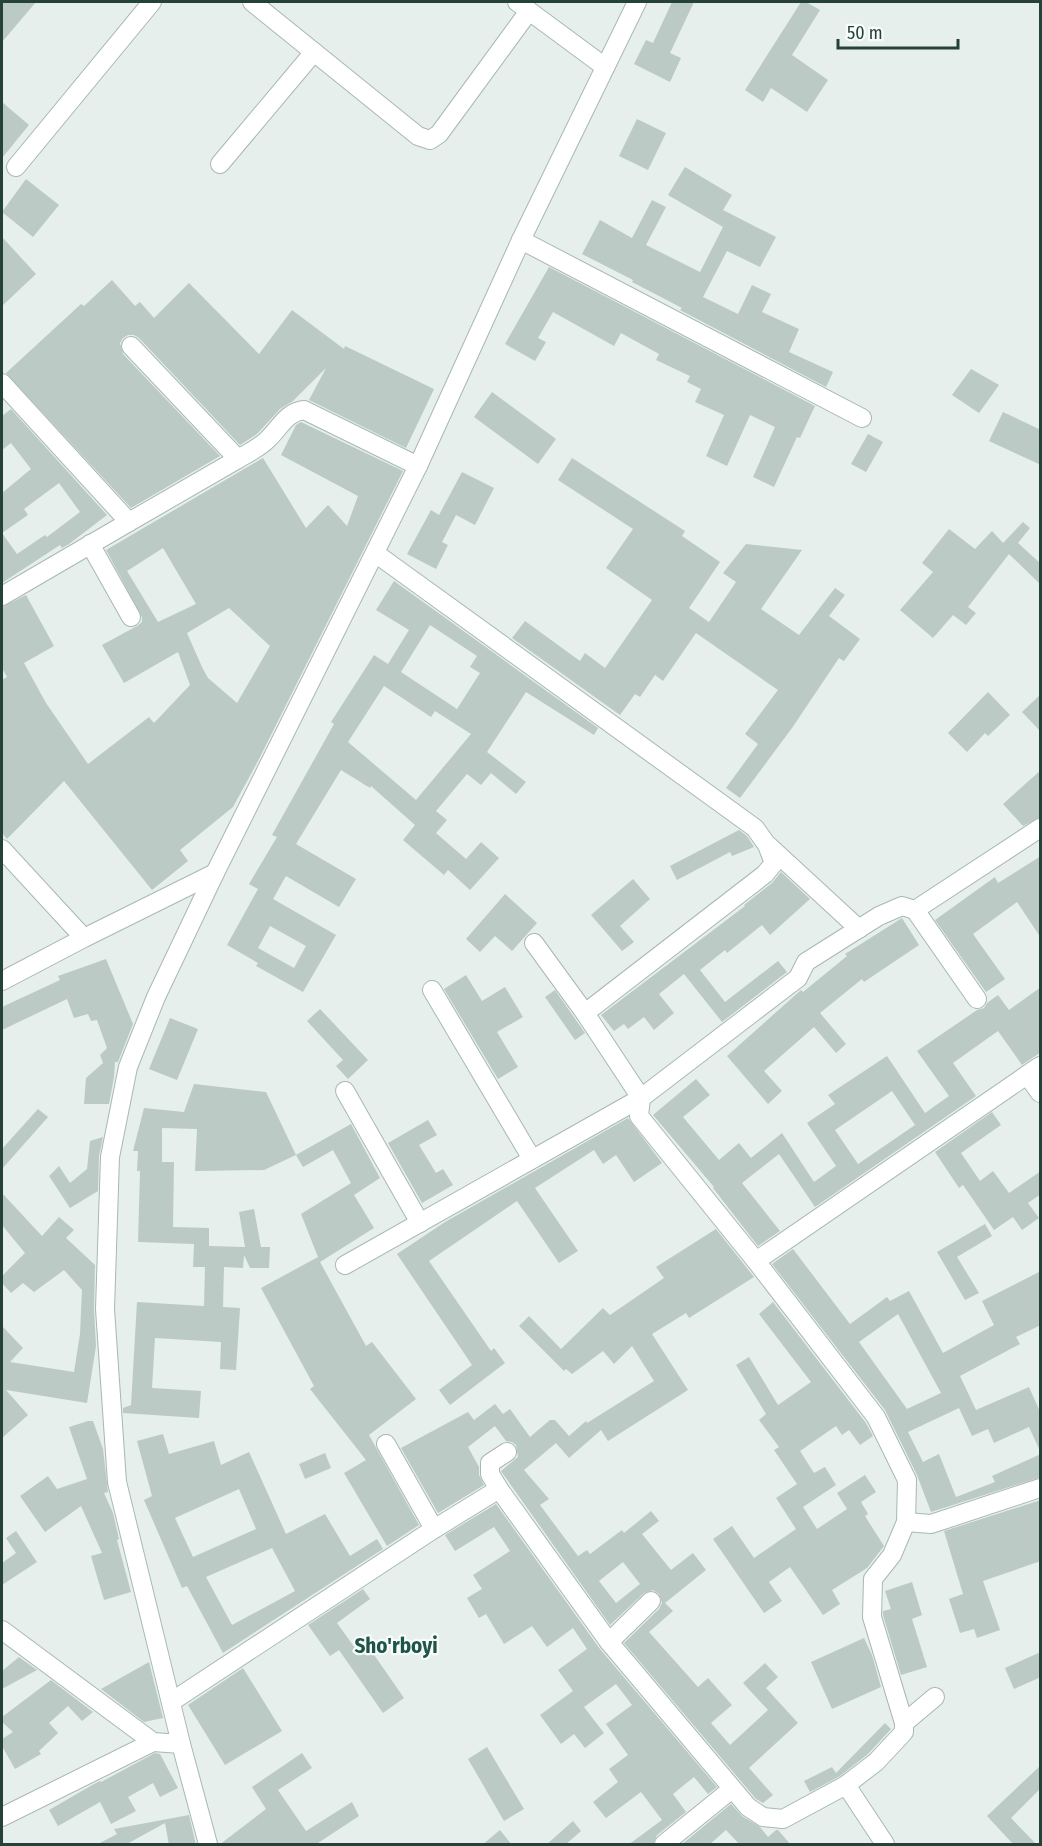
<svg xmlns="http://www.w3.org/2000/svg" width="1042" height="1846" font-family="'Fira Sans Condensed',sans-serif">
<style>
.building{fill:#bbcac4;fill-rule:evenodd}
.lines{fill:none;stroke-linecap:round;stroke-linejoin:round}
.minor-casing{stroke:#a8b8b2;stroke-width:20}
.minor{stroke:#fff;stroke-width:18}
.labels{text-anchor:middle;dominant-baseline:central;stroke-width:4.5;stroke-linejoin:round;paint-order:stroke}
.quarter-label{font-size:21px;font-weight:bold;fill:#1f5548;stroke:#f7fbf9}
</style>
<rect width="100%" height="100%" fill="#e6efeb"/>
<g class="building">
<polygon points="2,2 36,2 2,42"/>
<polygon points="672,2 694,2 670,53 681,58 670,82 634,64 646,40 653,43"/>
<polygon points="801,2 806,2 820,10 792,55 828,80 807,112 771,88 763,102 745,90"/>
<polygon points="2,102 29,125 2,158"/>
<polygon points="637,119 666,133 648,170 619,156"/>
<polygon points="685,167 732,195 723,210 776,237 760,267 727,251 703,297 738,314 752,285 771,294 762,312 799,329 789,352 833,372 826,387 680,310 682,308 632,282 633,280 582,254 600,220 632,238 652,200 666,207 646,245 700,272 723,227 668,195"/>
<polygon points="26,179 59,205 33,237 2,212"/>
<polygon points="2,237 36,274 2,306"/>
<polygon points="549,267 815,406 800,438 797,437 774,487 753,477 775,427 750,415 727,466 706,456 724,415 695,402 701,389 687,382 690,376 656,360 659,354 621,333 614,346 553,312 538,338 546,342 535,361 505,344"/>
<polygon points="112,280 135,306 140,302 154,318 189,283 259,354 292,310 344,349 345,346 434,389 406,448 309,400 326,368 293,401 280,409 257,434 240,445 139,338 134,335 128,335 123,338 120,343 123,354 220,456 131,508 6,373 81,304 84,306"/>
<polygon points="971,369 999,385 979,413 952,395"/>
<polygon points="492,392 556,439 538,464 474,417"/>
<path d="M11,409l96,106 -38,29 -7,4 -2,-3 -58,38v-90l29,-24 -20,-26 -9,7v-34zM59,483l21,29 -33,25 -2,-2 -28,19 -15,-21 26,-18 -4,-6z"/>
<polygon points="1003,412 1041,430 1041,465 989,441"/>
<path d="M301,422l102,49 -145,290 -25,46 -53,43 8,11 -36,29 -88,-109 -57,58 -5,-6v-153l5,-3 -5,-9v-61l24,-12 28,51 -30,17 22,40 42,61 61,-47 5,6 36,-38 -12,-33 -54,31 -22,-38 35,-19 5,-4v-5l-36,-67 157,-92 43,70 22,-23 19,21 11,-30 -77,-41 15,-30zM163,548l33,56 -38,18 -31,-51zM229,608l41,38 -33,57 -29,-25 -6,-11 -15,-34z"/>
<polygon points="868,434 883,442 866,472 851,464"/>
<polygon points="572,458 685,531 682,536 720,562 689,608 709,622 736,582 723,573 746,544 802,550 761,609 799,635 835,588 845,595 829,616 860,639 844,661 839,658 792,728 740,798 726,788 758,744 745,734 778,690 696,633 663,681 655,675 640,697 635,694 620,715 512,638 525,621 580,661 585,653 605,668 652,600 606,568 633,529 558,480"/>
<polygon points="462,472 494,488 475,525 456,515 442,542 448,545 436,569 407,554 431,510 439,515"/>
<polygon points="1023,522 1030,528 1018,543 1041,564 1041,585 1009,554 968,607 976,613 966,625 953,615 933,638 900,610 933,572 922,563 949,529 975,549 992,531 1003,543"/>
<path d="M394,581l204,147 -4,7 -68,-43 -39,60 39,30 -10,12 -25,-21 -10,12 -14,-11 -31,37 11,9 -11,13 30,26 15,-17 18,16 -29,32 -22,-20 -4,5 -41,-35 12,-15 -44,-39 -1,2 -29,-18 -45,74 60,35 -17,28 -53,-31 -13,23 63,36 -33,57 -47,-26 2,-3 -31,-18 31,-56 -9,-5 28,-47 -5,-2 62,-111 -3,-2 43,-67 14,9 21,-34 -33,-20zM430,625l47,31 -7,11 10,6 -23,36 -56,-37zM384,686l47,31 4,-6 36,23 -55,66 -68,-58zM270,926l36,20 -12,22 -36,-20z"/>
<polygon points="988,692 1010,715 988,736 985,733 967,752 948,733"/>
<polygon points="1041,694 1041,732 1022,712"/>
<polygon points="1041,770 1041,817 1023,826 1003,804"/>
<polygon points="739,830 747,836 754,847 732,856 730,852 677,880 670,866"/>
<polygon points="1041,856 1041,938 1017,902 973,934 1005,979 986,992 935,920 995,877 998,883"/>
<polygon points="781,872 810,899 770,935 762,925 727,953 725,950 700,970 725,1002 778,961 787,972 722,1022 684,974 659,994 674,1013 654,1030 644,1017 628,1029 624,1024 614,1031 601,1015 745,906 744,905 772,883"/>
<polygon points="633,879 650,899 620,926 634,942 622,951 591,915"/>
<polygon points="505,894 537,923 512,951 495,936 480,952 466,939"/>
<polygon points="902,918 919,945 864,982 862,979 820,1013 846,1044 836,1053 814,1027 764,1071 782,1091 768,1104 727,1056 801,990 803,992 847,956 845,954"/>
<polygon points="106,959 133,1024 118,1062 115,1062 114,1077 109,1104 84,1104 86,1078 103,1063 100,1055 107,1048 97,1020 91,1021 88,1014 74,1018 67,999 2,1030 2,1007 60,980 58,976"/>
<polygon points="466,975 482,1001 505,987 523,1017 497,1032 518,1067 498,1079 444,989"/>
<path d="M1041,987v65l-19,13 -24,-34 -45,32 23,33 -161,111 -36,-53 -37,29 38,48 -22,15 -45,-58 1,-1 -61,-72 43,-36 14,16 -27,22 36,43 20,-17 12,15 31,-25 32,49 22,-16 -29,-43 28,-19 -7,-9 59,-39 38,57 24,-17 -32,-45 60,-41 7,-2 3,-5 11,-8 11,15zM892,1091l23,34 -57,39 -23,-34z"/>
<polygon points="555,990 585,1033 575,1040 545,997"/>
<polygon points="320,1009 368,1060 348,1079 336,1066 343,1060 307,1021"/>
<polygon points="170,1018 198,1029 177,1080 149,1069"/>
<polygon points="194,1084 266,1092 296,1155 264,1170 195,1171 197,1129 162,1128 162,1162 174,1162 173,1227 209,1228 209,1246 245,1247 239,1212 254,1209 261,1247 270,1247 269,1268 250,1268 244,1255 243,1268 224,1267 223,1307 240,1308 236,1370 220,1369 221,1342 155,1338 152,1388 201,1391 199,1418 123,1413 123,1408 131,1405 137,1302 204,1306 205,1267 193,1267 194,1244 138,1242 140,1171 137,1171 138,1151 133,1151 144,1108 184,1112"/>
<polygon points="38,1109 48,1117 2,1169 2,1149"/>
<polygon points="992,1112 1001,1125 961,1153 980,1181 993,1171 1009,1193 1041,1171 1041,1194 1028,1203 1039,1218 1022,1230 1013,1217 994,1230 963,1185 959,1188 935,1152"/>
<polygon points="628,1118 662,1163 634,1182 616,1155 603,1164 594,1150 535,1188 578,1251 559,1263 517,1201 429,1261 491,1351 494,1348 505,1363 450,1405 439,1390 472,1365 397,1254 445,1222"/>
<polygon points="428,1120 437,1135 419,1145 436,1173 443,1169 453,1185 422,1203 388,1143"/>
<polygon points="351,1124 380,1178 354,1195 374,1228 320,1262 366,1346 372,1342 416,1399 369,1435 419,1525 387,1546 344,1473 366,1460 310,1389 314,1386 261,1288 318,1257 301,1214 351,1183 333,1150 303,1167 296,1155"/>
<polygon points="103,1137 99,1156 98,1191 70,1208 49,1176 59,1166 70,1183 87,1169 90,1141"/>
<polygon points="2,1193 42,1236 59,1217 74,1230 66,1238 95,1265 94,1309 96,1346 87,1403 6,1390 28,1415 2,1438 2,1326 23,1348 10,1362 74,1372 80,1334 82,1290 64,1270 34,1292 23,1283 11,1293 2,1283 2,1276 25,1253 2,1225"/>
<polygon points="985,1224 992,1236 957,1257 979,1293 965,1300 937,1252"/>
<path d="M716,1229l38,48 -65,41 -3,-5 -34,21 36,56 -80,51 -7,-11 -32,28 -13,-15 -32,27 25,29 -9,6 38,51 9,-6 3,4 32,-24 2,3 27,-22 8,10 -17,13 29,36 22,-17 13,17 -41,33 8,8 -24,21 49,55 10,-9 24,27 -21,18 19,22 38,-35 -25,-27 22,-20 13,14 -12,11 32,35 -49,45 24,27 -10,8 -7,-4 -132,-156 35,-34 3,-6 -3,-9 -6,-4 -9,3 -34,32 -109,-154 17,-14 -2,-12 -4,-3 -6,-1 -11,-15 -27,21 11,20v8l5,10 -46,28 -37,-65 67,-36 6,8 21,-16 8,10 7,-5 20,28 20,-17h5l14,16 17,-15 1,2 67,-42 -22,-35 -18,18 -11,-13 -31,23 -6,-5 -2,2 -45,-45 10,-10 32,33 42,-41 7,7 54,-37 -8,-11zM623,1562l17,22 -24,19 -17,-22z"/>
<path d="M793,1249l57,75 37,-27 3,4 19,-10 34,62 51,-28 -12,-24 59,-30v54l-25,12 4,7 -60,32 16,34 53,-23 12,27v39l-12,-26 -35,16 -6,-14 -16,7 -13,-28 -51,24 15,30 16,-8 17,43 39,-15 -3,-6 49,-22v23l-110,35 -14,-37 -32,-65 -113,-146zM898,1314l43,79 -34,16 -48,-67z"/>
<polygon points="773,1302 866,1423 873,1436 860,1445 849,1430 842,1435 836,1426 800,1451 814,1473 825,1467 836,1485 803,1507 817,1529 847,1509 837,1493 865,1475 876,1492 861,1502 868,1514 865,1516 884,1546 867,1568 832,1590 840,1604 823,1615 790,1567 769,1582 782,1601 764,1613 713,1539 732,1526 754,1558 796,1529 776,1498 797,1484 774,1450 779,1447 759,1420 766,1414 736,1365 749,1357 778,1405 811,1382 759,1314"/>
<polygon points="88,1421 93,1421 103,1449 108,1492 104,1493 113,1513 119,1539 117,1540 131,1592 104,1600 91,1556 102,1553 81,1506 45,1532 20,1496 48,1476 57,1489 87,1479 69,1427"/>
<path d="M163,1434l6,20 45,-13 7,24 28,-13 37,82 39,-20 25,42 27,-17 6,10 -160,104 -36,-67 -5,2 -38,-88 8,-4 -15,-55zM239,1489l17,40 -63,28 -18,-39zM272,1548l23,43 -63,34 -26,-48z"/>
<polygon points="325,1453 331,1468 305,1479 299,1464"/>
<polygon points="1041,1500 1041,1561 983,1581 1000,1630 977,1638 974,1629 960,1633 949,1599 963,1594 944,1531"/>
<polygon points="496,1504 600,1649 717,1787 708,1794 694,1777 673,1794 686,1812 657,1835 653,1845 628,1845 662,1820 641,1792 606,1818 593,1802 618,1782 609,1769 628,1755 606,1724 632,1705 616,1684 584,1707 604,1733 585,1748 574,1734 561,1744 540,1715 573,1691 558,1670 587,1649 573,1628 547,1647 532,1626 504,1644 486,1614 479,1618 467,1598 482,1589 473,1575 510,1551 494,1527 455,1551 445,1535"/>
<polygon points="16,1531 37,1562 2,1585 2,1563 16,1553 6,1538"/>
<polygon points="912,1582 922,1615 912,1619 927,1667 901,1675 883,1615 883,1611 891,1609 885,1591"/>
<polygon points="363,1589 370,1599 337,1623 360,1655 370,1649 404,1698 383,1713 339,1650 330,1656 308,1625"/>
<polygon points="864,1638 872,1655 881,1687 832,1709 811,1662"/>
<polygon points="1041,1652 1041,1677 1014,1689 1005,1668"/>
<polygon points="19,1657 37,1670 2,1689 2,1671"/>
<polygon points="149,1662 163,1718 144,1722 101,1689"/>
<polygon points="243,1668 282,1731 225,1765 188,1705"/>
<polygon points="51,1680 93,1712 82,1721 68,1706 49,1723 58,1733 39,1751 41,1754 15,1769 2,1746 2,1739 13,1732 2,1722 2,1717"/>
<polygon points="885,1723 891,1729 868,1754 840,1776 810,1792 804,1781 832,1767 836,1773"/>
<polygon points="487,1747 524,1809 504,1821 468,1759"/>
<polygon points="155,1753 160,1754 178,1788 160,1797 153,1783 128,1797 136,1811 111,1824 100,1802 58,1826 49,1810 94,1784 100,1781 101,1782"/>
<polygon points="302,1753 312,1768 278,1790 306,1831 352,1802 359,1816 315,1845 219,1845 266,1809 252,1787"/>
<polygon points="1041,1765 1041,1788 1011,1818 1037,1845 1014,1845 987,1816"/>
<polygon points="731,1804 742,1816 760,1827 768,1837 776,1830 778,1830 791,1845 740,1845 726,1830 709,1845 681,1845"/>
<polygon points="189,1815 196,1845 169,1845 165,1823 125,1845 96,1845 117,1834 114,1829"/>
<polygon points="573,1821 581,1831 565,1845 546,1845"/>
<polygon points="500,1830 512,1845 482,1845"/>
</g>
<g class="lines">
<g class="minor-casing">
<g id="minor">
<polyline points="252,2 418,136 430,140 439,134 529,11"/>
<polyline points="517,2 605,67"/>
<polyline points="220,164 314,52"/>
<polyline points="16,167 152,2"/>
<polyline points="521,240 862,418"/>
<path d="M131,346l107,113c10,-6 21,-11 29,-19 13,-12 19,-28 37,-30l114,56"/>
<polyline points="2,383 129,522 238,459"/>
<polyline points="90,544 131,617"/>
<polyline points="375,553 755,828 767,845 774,863 765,874 585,1013 534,943"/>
<polyline points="2,596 129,522"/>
<polyline points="769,846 859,929"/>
<polyline points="2,849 84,938"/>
<polyline points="915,910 977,999"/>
<polyline points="2,981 84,938 215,873"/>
<polyline points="432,990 532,1159"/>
<polyline points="585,1013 641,1098 798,978 806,962 879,916 902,906 915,910 1040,828"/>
<polyline points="1027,1075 1040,1093"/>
<polyline points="345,1091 420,1223"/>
<polyline points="756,1261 876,1417 907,1480 906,1522 892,1555 873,1579 872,1617 904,1723 904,1732 876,1762 846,1785"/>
<polyline points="345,1265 641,1098 639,1116 756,1261 1040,1066"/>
<polyline points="386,1444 434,1529"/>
<polyline points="499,1489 490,1474 490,1463 507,1452"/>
<polyline points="906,1522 931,1524 1040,1488"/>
<polyline points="2,1630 153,1742 181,1744"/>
<polyline points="609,1642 651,1601"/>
<polyline points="171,1702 434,1529 499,1489 609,1642 748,1807 763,1817 783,1819 846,1785 885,1844"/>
<polyline points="904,1723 935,1697"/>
<polyline points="2,1817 153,1742"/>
<polyline points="208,1844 181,1744 117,1482 105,1309 110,1157 128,1067 156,997 215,873 418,466 521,240 637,2"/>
<polyline points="664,1844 732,1789"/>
</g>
</g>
<use href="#minor" class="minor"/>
</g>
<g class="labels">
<g class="quarter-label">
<text x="396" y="1646">Sho'rboyi</text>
</g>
</g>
<rect width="1042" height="1846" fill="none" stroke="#24423a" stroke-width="6"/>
<path d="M838 39v9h120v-9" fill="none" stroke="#24423a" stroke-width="3"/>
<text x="847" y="39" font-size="18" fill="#24423a" stroke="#f7fbf9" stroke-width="4.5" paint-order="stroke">50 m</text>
</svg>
